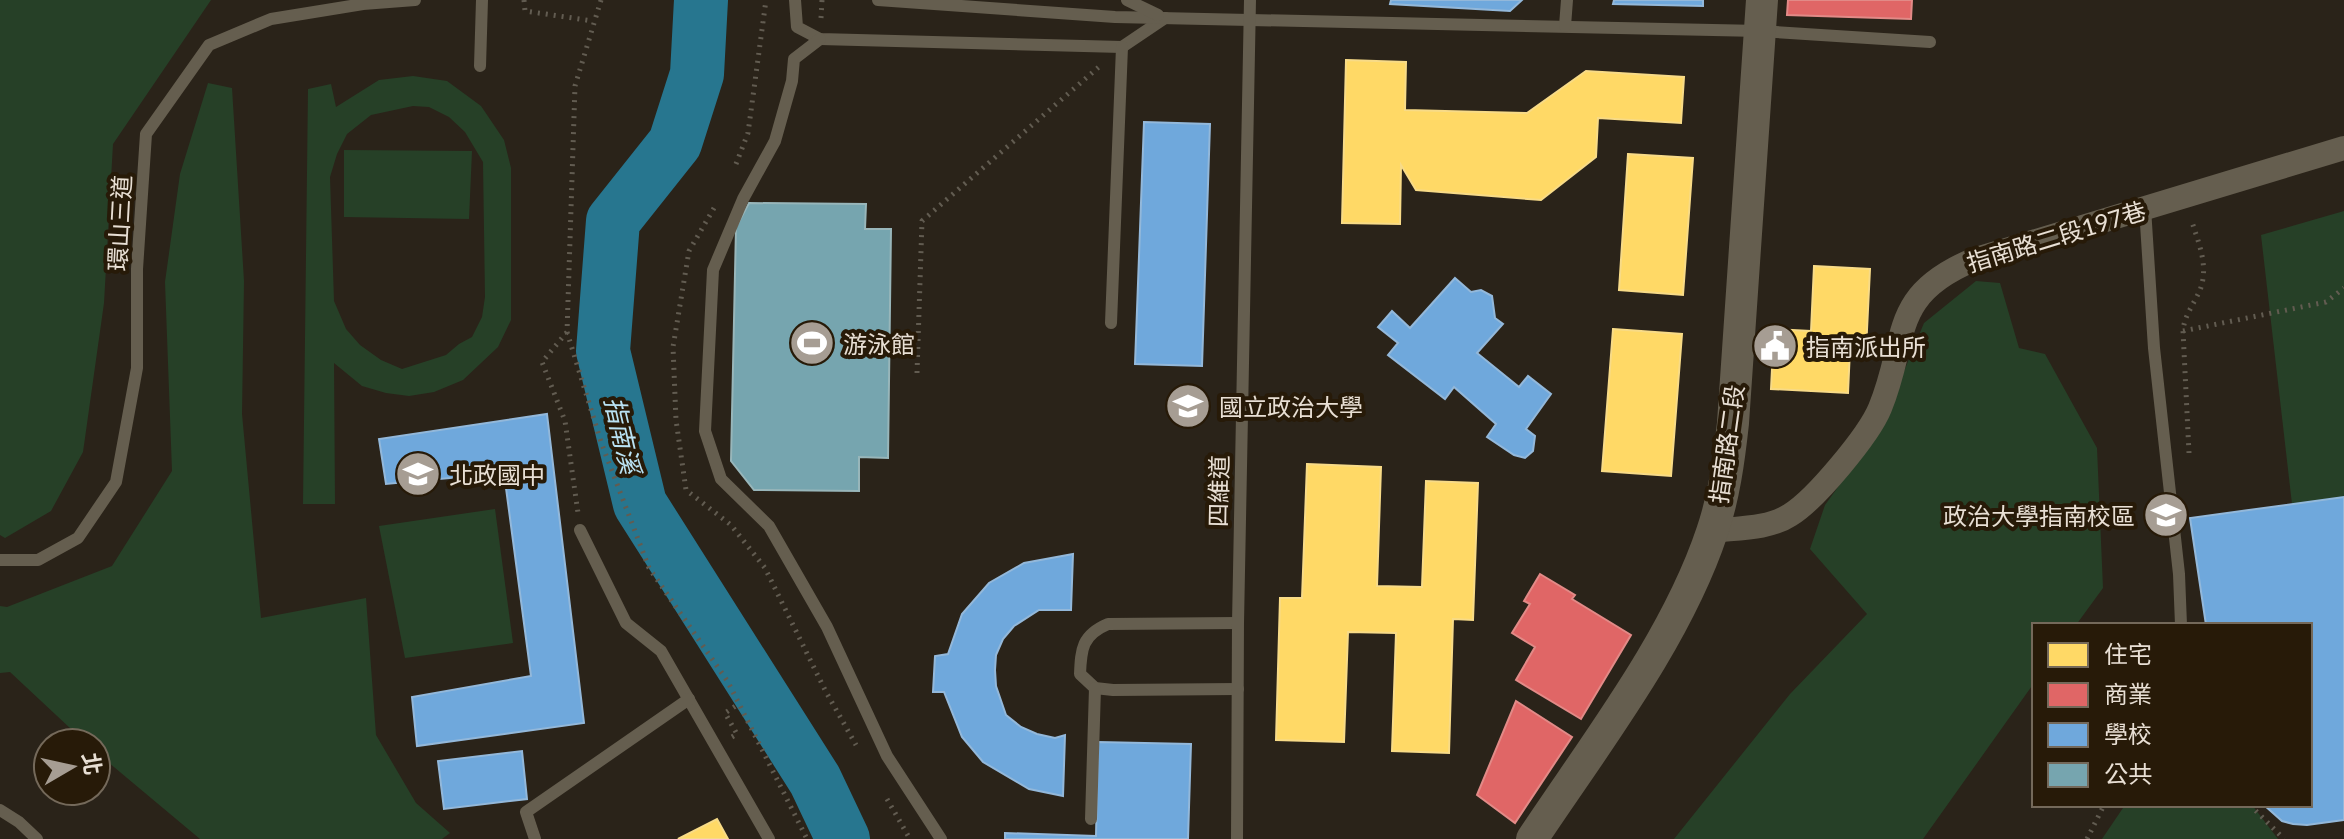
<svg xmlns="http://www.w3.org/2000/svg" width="2344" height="839" font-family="Lato,'Noto Sans TC',sans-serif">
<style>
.green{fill:#264027;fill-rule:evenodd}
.homes{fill:#ffd966;stroke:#f8db87;stroke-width:2}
.shops{fill:#e06666;stroke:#e28a87;stroke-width:2}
.schools{fill:#6fa8dc;stroke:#93b8da;stroke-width:2}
.public{fill:#76a5af;stroke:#98b6ba;stroke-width:2}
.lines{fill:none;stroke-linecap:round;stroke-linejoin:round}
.river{stroke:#27768f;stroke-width:54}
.path{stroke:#625c51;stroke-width:5;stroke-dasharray:2 6;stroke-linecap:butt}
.service{stroke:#655e4f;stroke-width:12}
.minor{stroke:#655e4f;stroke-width:24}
.tertiary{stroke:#655e4f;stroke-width:32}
.labels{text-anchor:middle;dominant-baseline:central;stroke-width:8;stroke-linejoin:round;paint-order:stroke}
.street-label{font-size:24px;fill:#e8dfd4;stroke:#271a08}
.poi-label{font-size:24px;fill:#e8dfd4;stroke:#271a08;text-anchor:start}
.water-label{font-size:26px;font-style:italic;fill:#bae3f4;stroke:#271a08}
</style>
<rect width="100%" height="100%" fill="#2a2319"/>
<g class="green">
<polygon points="0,0 211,0 113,144 104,303 83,452 51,511 5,538 0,535"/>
<path d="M413,76l34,5 34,25 23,34 7,28v152l-13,27 -35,33 -29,12 -25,4 -23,-3 -24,-7 -28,-23 1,141h-32l5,-415 23,-5 5,23 43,-27zM413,106l16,1 20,10 16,15 18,30 2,135 -3,20 -10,20 -13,7 -13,11 -44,14 -21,-9 -21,-15 -14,-16 -12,-28 -4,-124 7,-23 10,-20 24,-19z"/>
<polygon points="208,83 232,88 244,281 242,414 261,618 366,598 376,735 416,803 450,833 442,839 200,839 96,752 96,743 86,743 10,672 0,673 0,606 7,607 112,566 172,471 165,282 180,174"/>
<polygon points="344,150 472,151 469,219 344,217"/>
<polygon points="2344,211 2344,497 2292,504 2261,235"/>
<polygon points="1976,281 2000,283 2019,348 2045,354 2097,448 2103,588 2076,625 2034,625 2034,683 1923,839 1674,839 1790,694 1867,614 1810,549 1825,505 1880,429 1924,323"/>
<polygon points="495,509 513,643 405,658 379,526"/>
<polygon points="2125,805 2252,805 2278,839 2102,839"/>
</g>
<g class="homes">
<polygon points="1346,60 1406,62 1405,110 1527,113 1586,71 1684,77 1681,123 1598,118 1596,157 1541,200 1416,190 1401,165 1400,224 1342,223"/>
<polygon points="1628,154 1693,158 1683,295 1619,290"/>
<polygon points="1814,266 1870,269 1866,350 1850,349 1848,393 1771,389 1774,329 1811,331"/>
<polygon points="1613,329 1682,334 1671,476 1602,471"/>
<polygon points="1307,464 1381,467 1377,586 1422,587 1426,481 1478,483 1473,620 1453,619 1449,753 1392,751 1396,633 1348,632 1344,742 1276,740 1280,598 1302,598"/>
<polygon points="717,819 728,839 678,839"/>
</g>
<g class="shops">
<polygon points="1788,0 1912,0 1911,19 1787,15"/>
<polygon points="1540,574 1575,595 1572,599 1631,635 1581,719 1516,680 1535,647 1512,633 1530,604 1524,601"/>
<polygon points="1516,701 1572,737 1515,823 1477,795"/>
</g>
<g class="schools">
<polygon points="1391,0 1522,0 1510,11 1390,4"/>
<polygon points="1614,0 1703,0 1703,6 1613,4"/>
<polygon points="1144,122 1210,124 1202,366 1135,364"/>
<polygon points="1455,278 1471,292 1481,290 1492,296 1495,318 1503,324 1477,353 1519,387 1528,376 1551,394 1526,429 1535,436 1533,451 1525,458 1514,455 1487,437 1496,424 1454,387 1445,399 1388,355 1398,343 1378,327 1392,311 1410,328"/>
<polygon points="547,414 584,723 417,746 412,697 531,676 504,473 386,484 379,439"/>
<polygon points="2344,497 2344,820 2307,825 2293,824 2282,821 2264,805 2310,805 2310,625 2206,625 2190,518"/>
<polygon points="1073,554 1071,610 1039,610 1014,626 1003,639 996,655 995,670 996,686 1006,715 1021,727 1037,734 1055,738 1065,735 1063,796 1029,789 983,762 962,737 944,692 933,692 935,656 948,654 962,614 989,583 1024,563"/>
<polygon points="1098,742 1191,744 1188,839 1005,839 1005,833 1096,836"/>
<polygon points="522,751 527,799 444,809 438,761"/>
</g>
<polygon class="public" points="749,203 866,204 865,229 891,229 888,458 859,457 859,491 754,490 731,461 736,227"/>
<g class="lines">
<polyline class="river" points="701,0 697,74 675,143 613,221 603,351 640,504 815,780 843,839"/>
<g class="path">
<polyline points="524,0 525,11 593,21"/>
<polyline points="601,0 575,86 567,332 601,442 649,568 728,682 807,839"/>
<polyline points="821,18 822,0"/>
<polyline points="736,164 748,133 766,0"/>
<polyline points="714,208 689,251 673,347 676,420 686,490 731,525 765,568 825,690 856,745"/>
<polyline points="2183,331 2326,302 2344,288"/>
<polyline points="567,332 542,362 565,421 578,513"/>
<polyline points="917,373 922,221 1100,66"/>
<path d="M2189,453l-6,-122c1,-15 11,-27 17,-41 9,-23 -1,-46 -8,-68"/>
<polyline points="732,737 737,734 725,713 740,703"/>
<polyline points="887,799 910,839"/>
<polyline points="2250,805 2284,839"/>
<polyline points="2087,839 2104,805"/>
</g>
<g class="service">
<polyline points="795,0 797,27 820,39 1122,47 1165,18"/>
<polyline points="878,0 1115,17 1760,31 1930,42"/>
<polyline points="1127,0 1158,15"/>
<polyline points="1565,26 1567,0"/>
<polyline points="820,39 794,59 792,81 775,141 743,199 713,270 705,431 721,479 769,526 827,627 887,756 941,839"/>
<polyline points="480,66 482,0"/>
<polyline points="2145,208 2154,348 2179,574 2181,625"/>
<polyline points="1111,323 1122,47"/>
<polyline points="580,530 626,623 661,651 769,839"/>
<polyline points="0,560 38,560 78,538 116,482 137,368 137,269 146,134 209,45 271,19 363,4 415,0"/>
<path d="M1238,623l-130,1c-26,11 -27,25 -28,50l15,14 18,2 125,-1"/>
<polyline points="0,810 19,822 37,839"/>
<polyline points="1091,819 1095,688"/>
<polyline points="535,839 526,812 689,699"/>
<polyline points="1237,839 1238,623 1250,0"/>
</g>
<path class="minor" d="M1712,531c25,-3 57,-2 78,-16 25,-15 79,-80 90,-107 29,-70 8,-112 93,-148l371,-112"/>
<path class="tertiary" d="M1532,839c63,-95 144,-199 180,-307 12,-35 17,-72 21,-109l29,-423"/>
</g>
<defs>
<g id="stadium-disc" transform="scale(2.3)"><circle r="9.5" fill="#a69d93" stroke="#271a08"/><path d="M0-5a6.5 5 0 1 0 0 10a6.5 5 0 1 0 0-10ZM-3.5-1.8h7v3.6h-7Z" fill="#fff"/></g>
<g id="civic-disc" transform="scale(2.3)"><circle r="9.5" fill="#a69d93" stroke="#271a08"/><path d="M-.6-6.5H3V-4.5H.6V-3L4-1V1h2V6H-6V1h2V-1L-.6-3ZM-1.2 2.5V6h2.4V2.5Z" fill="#fff"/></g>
<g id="university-disc" transform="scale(2.3)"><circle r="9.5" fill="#a69d93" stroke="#271a08"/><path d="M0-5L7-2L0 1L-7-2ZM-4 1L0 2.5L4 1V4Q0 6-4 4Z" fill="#fff"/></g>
<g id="school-disc" transform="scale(2.3)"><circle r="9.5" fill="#a69d93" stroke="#271a08"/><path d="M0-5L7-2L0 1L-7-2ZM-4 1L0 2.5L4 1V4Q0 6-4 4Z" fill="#fff"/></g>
</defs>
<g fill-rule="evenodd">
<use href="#stadium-disc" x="812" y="343"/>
<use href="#civic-disc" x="1775" y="346"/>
<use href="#university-disc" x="1188" y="406"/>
<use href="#school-disc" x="418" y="474"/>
<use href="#university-disc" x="2166" y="515"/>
</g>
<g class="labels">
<g class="street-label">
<text transform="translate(119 223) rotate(-87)">環山三道</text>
<text transform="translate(2056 236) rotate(-17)">指南路二段197巷</text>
<text transform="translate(1726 444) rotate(-82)">指南路二段</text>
<text transform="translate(1218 491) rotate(-89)">四維道</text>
</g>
<g class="poi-label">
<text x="843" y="343">游泳館</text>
<text x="1806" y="346">指南派出所</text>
<text x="1219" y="406">國立政治大學</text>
<text x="449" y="474">北政國中</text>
<text x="2135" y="515" text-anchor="end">政治大學指南校區</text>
</g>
<g class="water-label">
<text transform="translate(623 435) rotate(77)">指南溪</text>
</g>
</g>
<rect x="2032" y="623" width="280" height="184" fill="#271a08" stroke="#74695a" stroke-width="2"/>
<rect x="2048" y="643" width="40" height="24" fill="#ffd966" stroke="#74695a" stroke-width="2"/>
<text x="2104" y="663" font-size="24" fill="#e8dfd4">住宅</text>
<rect x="2048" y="683" width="40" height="24" fill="#e06666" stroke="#74695a" stroke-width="2"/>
<text x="2104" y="703" font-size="24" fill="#e8dfd4">商業</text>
<rect x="2048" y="723" width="40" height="24" fill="#6fa8dc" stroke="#74695a" stroke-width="2"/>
<text x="2104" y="743" font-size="24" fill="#e8dfd4">學校</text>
<rect x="2048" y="763" width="40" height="24" fill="#76a5af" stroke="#74695a" stroke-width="2"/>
<text x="2104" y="783" font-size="24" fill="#e8dfd4">公共</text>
<g transform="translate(72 767) rotate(81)"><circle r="38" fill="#271a08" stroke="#74695a" stroke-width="2"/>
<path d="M0-6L14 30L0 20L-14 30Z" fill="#a69d93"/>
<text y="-12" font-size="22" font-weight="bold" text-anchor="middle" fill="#e8dfd4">北</text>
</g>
</svg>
